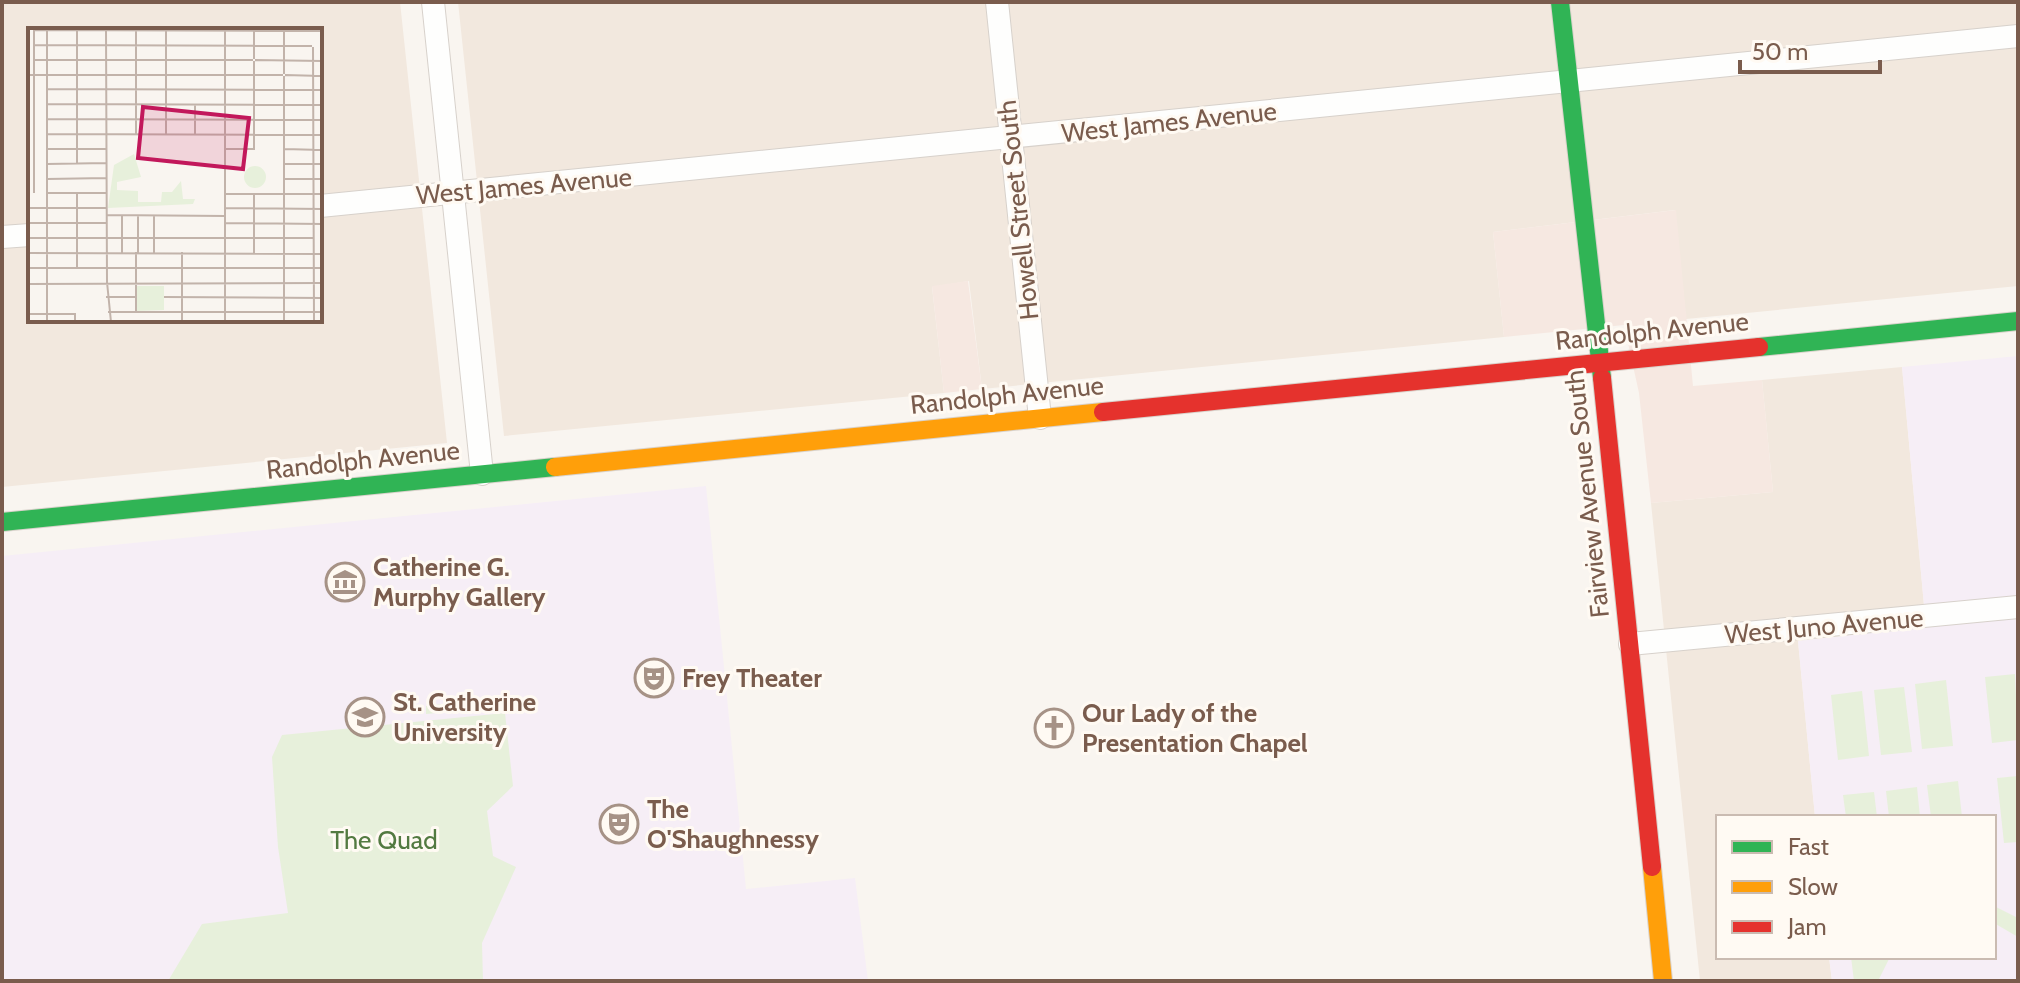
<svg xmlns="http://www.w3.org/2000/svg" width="2020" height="983" font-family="Cabin,sans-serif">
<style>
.residential{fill:#f2e8de;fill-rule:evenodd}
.commercial{fill:#f6e8e1}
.education{fill:#f6eef6}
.green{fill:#e7f0db}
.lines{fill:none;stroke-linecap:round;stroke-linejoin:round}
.street-casing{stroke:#d7d1cb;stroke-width:24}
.fast-casing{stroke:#d9d2cb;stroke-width:20}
.slow-casing{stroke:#d9d2cb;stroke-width:20}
.jam-casing{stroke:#d9d2cb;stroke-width:20}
.street{stroke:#fefefd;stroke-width:22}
.fast{stroke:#30b455;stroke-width:18}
.slow{stroke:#ff9f0a;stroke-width:18}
.jam{stroke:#e5322d;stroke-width:18}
.labels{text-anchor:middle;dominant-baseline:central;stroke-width:6;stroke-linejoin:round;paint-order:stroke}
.street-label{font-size:26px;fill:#7a5c4d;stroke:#fffaf3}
.poi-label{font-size:26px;font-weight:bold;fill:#7a5c4d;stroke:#fffaf3;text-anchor:start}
.park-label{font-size:26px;fill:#537a41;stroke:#fffaf3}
.inset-road{fill:none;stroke:#c2b3aa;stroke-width:2}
.view{fill:#c2185b;fill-opacity:0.15;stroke:#c2185b;stroke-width:4}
.inset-edge{fill:none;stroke:#7a5c4d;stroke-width:4}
</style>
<rect width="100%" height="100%" fill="#f9f5f0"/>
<g class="residential">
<path d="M2,2h398l47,441 -445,44zM30,30h290v290h-290z"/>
<polygon points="458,2 2018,2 2018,286 1686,319 1675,210 1493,232 1504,337 982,389 969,281 932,287 944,393 504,436"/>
<polygon points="1902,367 1926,627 1798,641 1815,817 1718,817 1718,957 1829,957 1832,981 1700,981 1651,503 1773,492 1762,380"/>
</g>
<g class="commercial">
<polygon points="1676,210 1693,386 1762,380 1773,492 1651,503 1639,393 1624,325 1504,337 1493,232"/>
<polygon points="968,281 982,389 944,393 932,286"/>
</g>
<g class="education">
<polygon points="2018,356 2018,981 1832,981 1829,957 1994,957 1994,817 1815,817 1798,641 1926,627 1902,367"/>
<polygon points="706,486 746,889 855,878 868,981 2,981 2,556"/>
</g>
<g class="green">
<polygon points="2015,674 2018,740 1992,743 1985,677"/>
<polygon points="1946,680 1953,746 1922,749 1915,684"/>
<polygon points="1904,687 1912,752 1881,755 1874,690"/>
<polygon points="1862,691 1869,756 1838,760 1831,695"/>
<polygon points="476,700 477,709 426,714 426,706"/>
<polygon points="505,713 513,786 487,811 493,856 516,867 482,943 483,981 168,981 202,924 288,913 278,847 272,757 282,735"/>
<polygon points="2018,776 2018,842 2004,843 1997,778"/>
<polygon points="1958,781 1962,817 1931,817 1927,785"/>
<polygon points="1917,787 1920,817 1889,817 1886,791"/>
<polygon points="1874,792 1877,817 1846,817 1843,795"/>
<polygon points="1994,906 2018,918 2018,937 1994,923"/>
<polygon points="1851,957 1890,957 1878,981 1854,981"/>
</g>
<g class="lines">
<g class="street-casing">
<g id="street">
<polyline points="433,2 482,474"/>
<polyline points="997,2 1040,418"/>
<polyline points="320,206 2018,36"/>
<polyline points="2,237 30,235"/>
<polyline points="1630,644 2018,607"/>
</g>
</g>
<g class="fast-casing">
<g id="fast">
<polyline points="1560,2 1602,378"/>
<polyline points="1759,347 2018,321"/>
<polyline points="2,522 555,467"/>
</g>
</g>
<g class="slow-casing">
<g id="slow">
<polyline points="555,467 1103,412"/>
<polyline points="1652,867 1663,981"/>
</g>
</g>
<g class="jam-casing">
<g id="jam">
<polyline points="1602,378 1652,867"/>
<polyline points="1103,412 1759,347"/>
</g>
</g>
<use href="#street" class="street"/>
<use href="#fast" class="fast"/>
<use href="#slow" class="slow"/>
<use href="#jam" class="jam"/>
</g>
<defs>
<g id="museum-ring" transform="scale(2)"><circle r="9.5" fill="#fffaf3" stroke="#a69286" stroke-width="1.5"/><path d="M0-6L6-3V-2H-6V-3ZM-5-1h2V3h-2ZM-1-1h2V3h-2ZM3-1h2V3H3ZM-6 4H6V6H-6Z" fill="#a69286"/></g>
<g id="theatre-ring" transform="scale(2)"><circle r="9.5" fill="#fffaf3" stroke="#a69286" stroke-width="1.5"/><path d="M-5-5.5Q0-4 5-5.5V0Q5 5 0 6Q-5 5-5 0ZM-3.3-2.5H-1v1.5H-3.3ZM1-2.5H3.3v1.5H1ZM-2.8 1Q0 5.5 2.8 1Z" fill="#a69286"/></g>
<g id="university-ring" transform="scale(2)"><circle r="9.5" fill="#fffaf3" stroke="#a69286" stroke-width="1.5"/><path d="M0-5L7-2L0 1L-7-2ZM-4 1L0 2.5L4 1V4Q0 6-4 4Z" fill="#a69286"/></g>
<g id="church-ring" transform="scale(2)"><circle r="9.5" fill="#fffaf3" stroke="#a69286" stroke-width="1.5"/><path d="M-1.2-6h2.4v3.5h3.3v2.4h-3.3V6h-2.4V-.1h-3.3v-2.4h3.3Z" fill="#a69286"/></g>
</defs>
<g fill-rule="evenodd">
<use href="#museum-ring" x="345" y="582"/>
<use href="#theatre-ring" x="654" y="678"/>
<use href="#university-ring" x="365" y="717"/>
<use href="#church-ring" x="1054" y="728"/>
<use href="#theatre-ring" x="619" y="824"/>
</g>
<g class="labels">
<g class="street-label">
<text transform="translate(1169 122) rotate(-6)">West James Avenue</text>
<text transform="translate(524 186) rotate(-5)">West James Avenue</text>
<text transform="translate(1018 210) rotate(-96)">Howell Street South</text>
<text transform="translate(1652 331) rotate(-6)">Randolph Avenue</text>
<text transform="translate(1007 395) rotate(-6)">Randolph Avenue</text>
<text transform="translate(363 460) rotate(-6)">Randolph Avenue</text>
<text transform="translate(1587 494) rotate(-96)">Fairview Avenue South</text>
<text transform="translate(1824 626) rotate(-5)">West Juno Avenue</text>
</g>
<g class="poi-label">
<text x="373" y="567">Catherine G.<tspan x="373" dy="30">Murphy Gallery</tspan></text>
<text x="682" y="678">Frey Theater</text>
<text x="393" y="702">St. Catherine<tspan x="393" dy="30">University</tspan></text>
<text x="1082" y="713">Our Lady of the<tspan x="1082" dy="30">Presentation Chapel</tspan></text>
<text x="647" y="809">The<tspan x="647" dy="30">O'Shaughnessy</tspan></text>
</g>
<g class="park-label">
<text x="384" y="840">The Quad</text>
</g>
</g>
<g transform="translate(28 28)">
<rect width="294" height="294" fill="#f9f5f0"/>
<path d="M106,126l7,23 -24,5v8l21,1v11h23l1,-10h10l9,-11 2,18h12l-2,5 -85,4 6,-43zM216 149a11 11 0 1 1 22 0a11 11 0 1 1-22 0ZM109,258h27v24l-27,1z" fill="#e7f0db"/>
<path class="inset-road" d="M19,0v256M49,0v135M78,0l1,254M108,0v106M138,0v106M197,0v294M226,0v31M256,0v46M6,1v164M6,2l288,1M6,17l278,1M285,19l1,275M6,32h219M227,32l67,1M0,47h255M257,47l37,1M256,48v246M19,61l275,1M19,76l275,1M167,77v29M19,91l275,1M19,106l275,1M19,121h60M197,121h29v-88M256,121l38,1M19,136l60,-1M256,136h38M19,151l60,-1M256,151h38M18,165h61M197,166h97M0,180h79M197,180l97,1M79,187l118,1M94,187v38M110,187v38M0,195h79M197,195l97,1M0,210h196M197,210h88M108,224v60M0,225l294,1M126,225v-38M226,226v-60M49,239v-74M0,240h294M79,254l4,40M0,256l294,-1M78,269h30M136,269l158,1M80,284h116M197,284h97M0,286h47v8M19,294v-38M154,294v-70"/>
<path class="view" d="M115,79l106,11 -6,51 -105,-11z"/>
<rect width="294" height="294" class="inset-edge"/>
</g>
<rect width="2020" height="983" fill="none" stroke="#7a5c4d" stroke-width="8"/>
<rect x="1716" y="815" width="280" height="144" fill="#fffaf3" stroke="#cabbb1" stroke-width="2"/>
<rect x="1732" y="841" width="40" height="12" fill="#30b455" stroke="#cabbb1" stroke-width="2"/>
<text x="1788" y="855" font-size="24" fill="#7a5c4d">Fast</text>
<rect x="1732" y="881" width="40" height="12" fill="#ff9f0a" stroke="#cabbb1" stroke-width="2"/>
<text x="1788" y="895" font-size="24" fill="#7a5c4d">Slow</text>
<rect x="1732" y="921" width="40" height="12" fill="#e5322d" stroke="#cabbb1" stroke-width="2"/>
<text x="1788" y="935" font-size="24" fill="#7a5c4d">Jam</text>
<path d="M1740 60v12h140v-12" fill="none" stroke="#7a5c4d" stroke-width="4"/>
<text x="1752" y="60" font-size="24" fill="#7a5c4d" stroke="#fffaf3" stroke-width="6" paint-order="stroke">50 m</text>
</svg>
